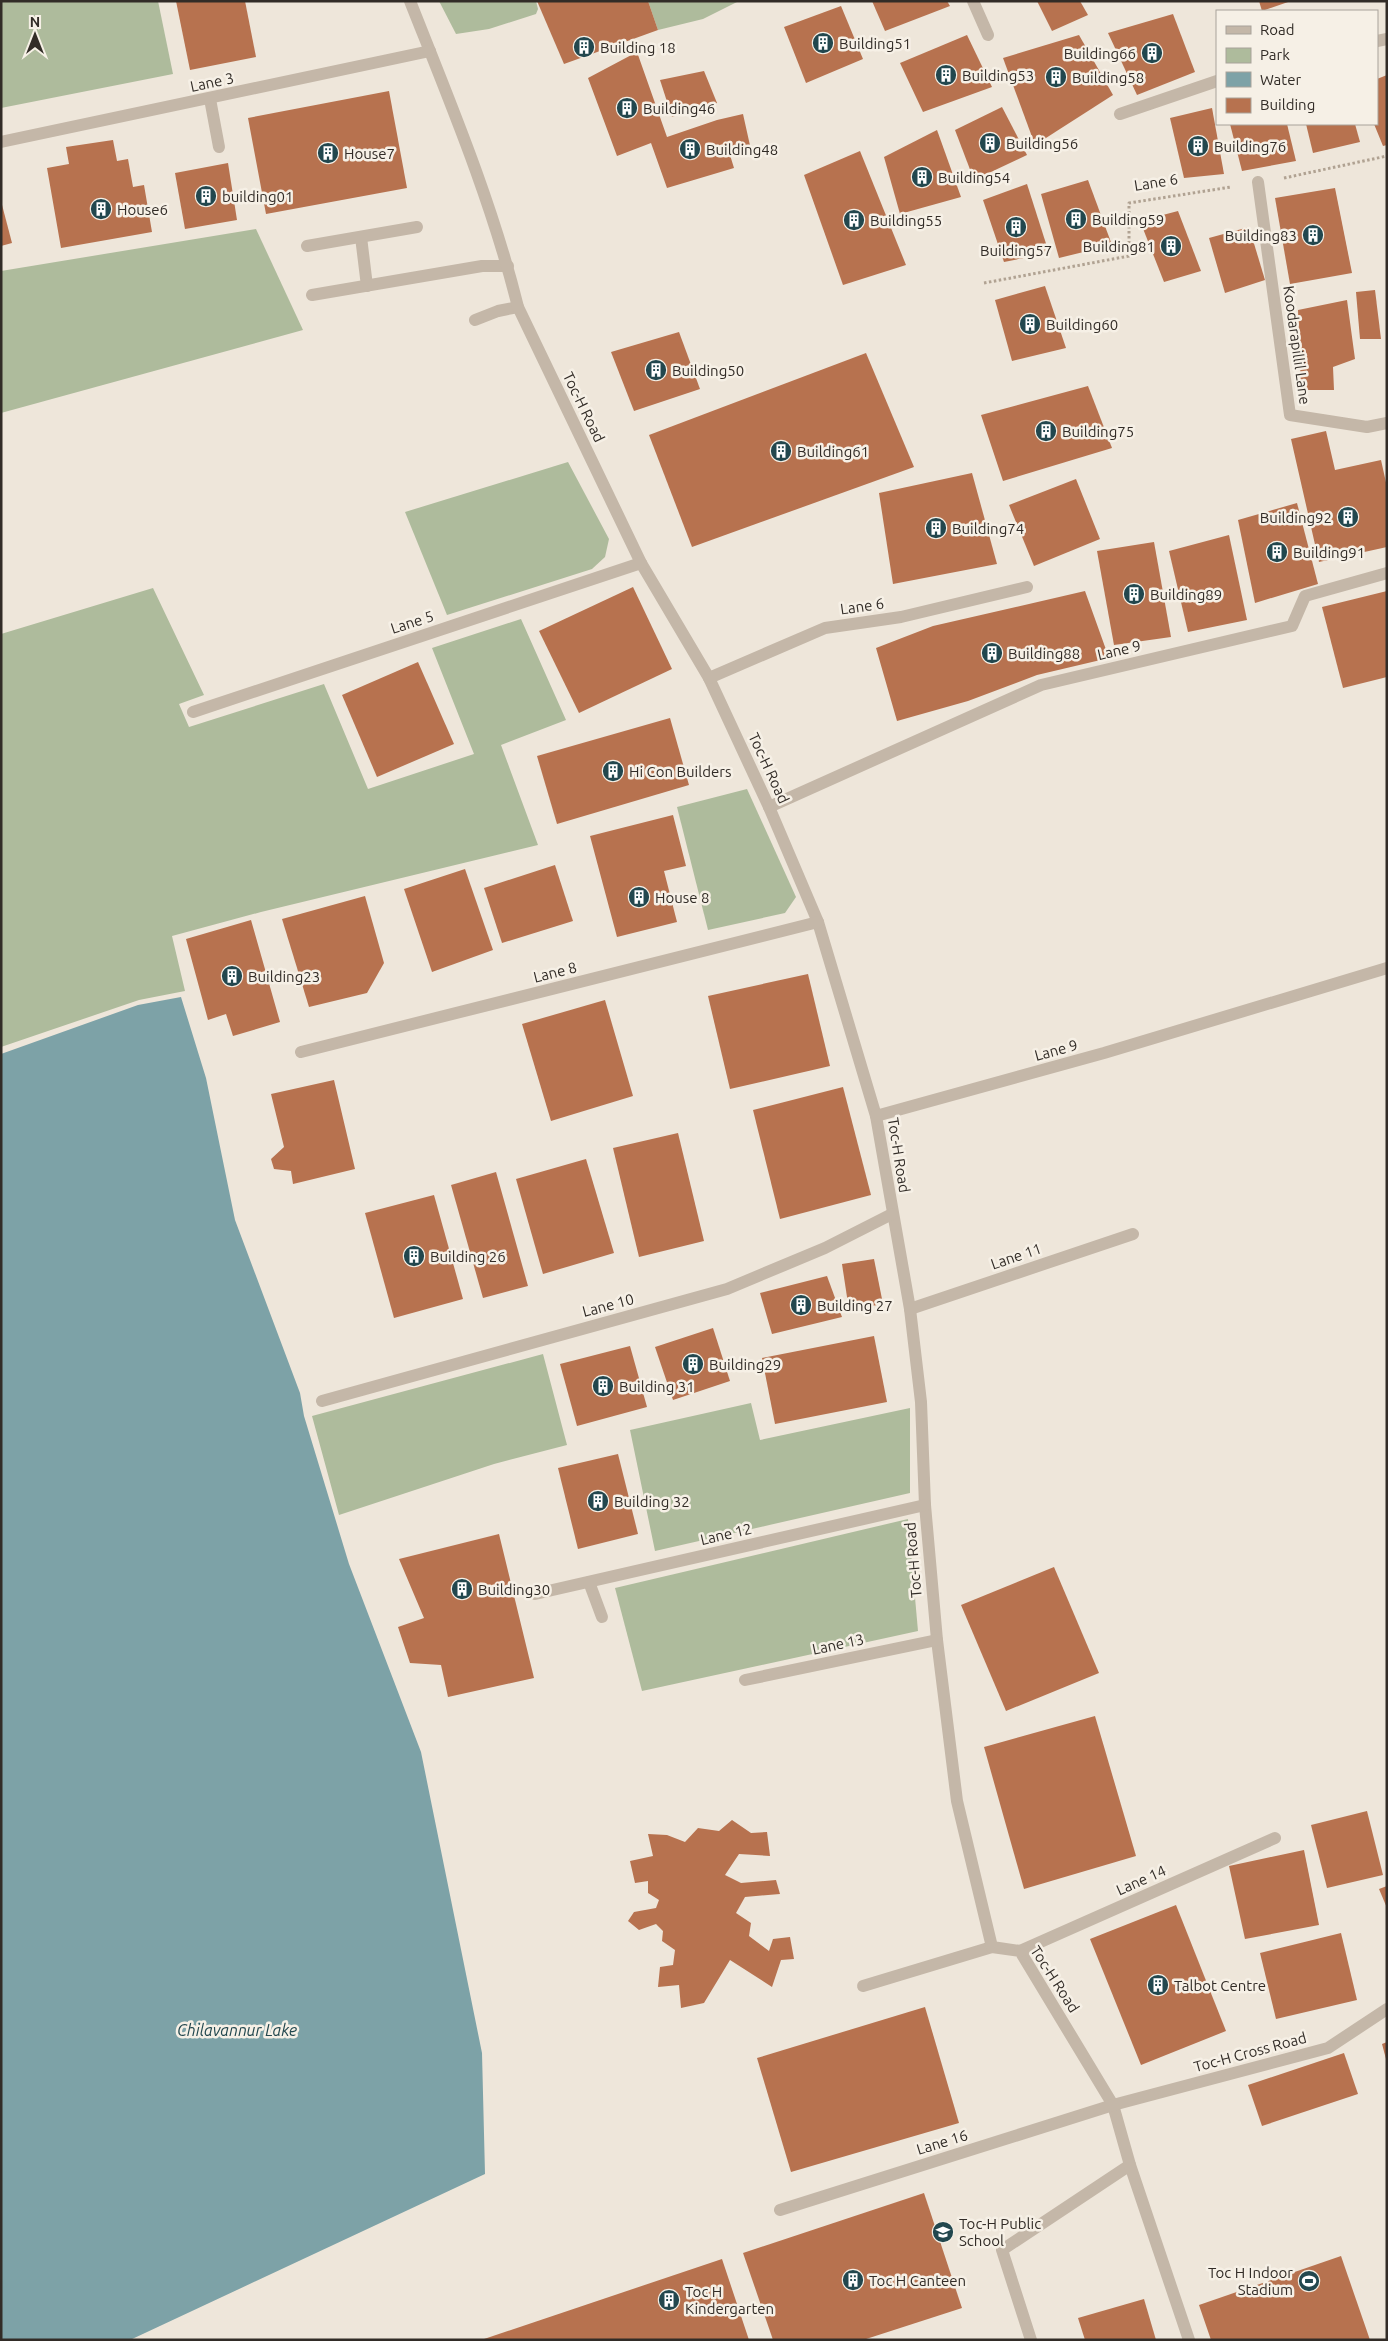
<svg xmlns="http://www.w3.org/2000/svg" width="1388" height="2341" font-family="Ubuntu,sans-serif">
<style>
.green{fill:#aebb9c}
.water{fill:#7da2a7}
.building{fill:#b7724f}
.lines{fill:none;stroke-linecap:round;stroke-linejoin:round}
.path{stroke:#b0a292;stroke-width:3;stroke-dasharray:2.5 2.5;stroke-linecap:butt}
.service{stroke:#c4b7a8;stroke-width:12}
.minor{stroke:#c4b7a8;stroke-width:12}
.labels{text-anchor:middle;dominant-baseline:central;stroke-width:5;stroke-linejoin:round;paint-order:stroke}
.poi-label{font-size:15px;fill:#322c27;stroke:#f6f0e6;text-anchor:start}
.street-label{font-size:15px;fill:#322c27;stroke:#f6f0e6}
.water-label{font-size:16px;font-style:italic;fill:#22474e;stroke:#f6f0e6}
</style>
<rect width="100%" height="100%" fill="#eee6da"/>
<g class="green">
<polygon points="1,1 158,1 173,74 1,108"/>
<polygon points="439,1 536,1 538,9 536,14 489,29 456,34"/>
<polygon points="648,1 739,1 703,19 658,30"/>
<polygon points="256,229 303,330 1,413 1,271"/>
<polygon points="568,462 609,539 605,557 592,569 447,615 405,512"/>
<polygon points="153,588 204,695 179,704 189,727 324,684 368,789 474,754 432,648 521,619 566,720 501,745 538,845 261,912 172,936 185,991 139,1000 1,1047 1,634"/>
<polygon points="747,789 796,897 785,913 708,930 677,807"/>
<polygon points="543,1354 567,1445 494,1464 339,1515 312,1416"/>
<polygon points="751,1403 760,1440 910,1408 910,1493 655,1551 630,1430"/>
<polygon points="908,1519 918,1631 642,1691 615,1588"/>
</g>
<polygon class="water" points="181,997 206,1078 235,1220 300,1393 304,1416 349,1564 421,1752 482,2053 485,2174 130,2340 1,2340 1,1054 138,1005"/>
<g class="building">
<polygon points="176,1 245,1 256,57 190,70"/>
<polygon points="537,1 648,1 658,30 564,64"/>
<polygon points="872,1 947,1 950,6 885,31"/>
<polygon points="1037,1 1080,1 1088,15 1052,31"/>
<polygon points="1259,1 1291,1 1262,11"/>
<polygon points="841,6 863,59 806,83 784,27"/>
<polygon points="1173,14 1195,72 1137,95 1108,33"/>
<polygon points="967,35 992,87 923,112 900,63"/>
<polygon points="1079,35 1113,95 1035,145 1003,58"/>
<polygon points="637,52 667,137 717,120 743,114 751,150 730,155 734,168 667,188 651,143 617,156 588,78"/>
<polygon points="704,71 717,103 672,117 660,80"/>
<polygon points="1387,75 1387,145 1383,146 1374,124 1377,124 1377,79"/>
<polygon points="389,91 407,188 266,214 248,118"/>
<polygon points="1002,107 1027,155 974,180 955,130"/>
<polygon points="1212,108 1224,174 1184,178 1170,118"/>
<polygon points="1230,124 1287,124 1296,161 1242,171"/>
<polygon points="1306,124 1355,124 1360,142 1313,153"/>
<polygon points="937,130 961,197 900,214 884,157"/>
<polygon points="113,140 117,161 128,159 133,187 144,185 152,232 61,248 47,168 69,164 66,147"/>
<polygon points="860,151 906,265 843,285 804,175"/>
<polygon points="228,163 237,220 185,229 175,173"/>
<polygon points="1088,180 1112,245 1059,258 1041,194"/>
<polygon points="1027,184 1049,253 1004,262 983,200"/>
<polygon points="1335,188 1352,273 1290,284 1275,198"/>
<polygon points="1,201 12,243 1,246"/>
<polygon points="1178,211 1201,271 1164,282 1140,221"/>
<polygon points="1249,227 1265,280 1225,293 1209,238"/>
<polygon points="1045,286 1066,348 1012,361 995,300"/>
<polygon points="1375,290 1381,339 1360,339 1356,292"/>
<polygon points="1347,300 1355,359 1333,367 1334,390 1301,390 1298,310"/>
<polygon points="679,332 700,389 634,411 611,352"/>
<polygon points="866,353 914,467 692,547 649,435"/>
<polygon points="1088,386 1112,448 1003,481 981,415"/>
<polygon points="1326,431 1335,470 1381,460 1387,487 1387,547 1319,562 1291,439"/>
<polygon points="972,473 997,564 893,584 879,493"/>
<polygon points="1076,479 1100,539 1034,566 1009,505"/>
<polygon points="1297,503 1318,584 1255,603 1238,520"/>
<polygon points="1229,535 1247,620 1188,632 1169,551"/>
<polygon points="1154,542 1171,637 1114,645 1097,551"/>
<polygon points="633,587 672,669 579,713 539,631"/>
<polygon points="1085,591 1109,658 1037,675 968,701 897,721 876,648 933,626"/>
<polygon points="1387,591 1387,677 1343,688 1322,607"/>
<polygon points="418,662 454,744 377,777 342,695"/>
<polygon points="670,718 689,785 557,824 537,756"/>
<polygon points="673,815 686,866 664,871 677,922 617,937 590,836"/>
<polygon points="555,865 573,921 502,943 484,888"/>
<polygon points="465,869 493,950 432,972 404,889"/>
<polygon points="365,896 384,963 367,993 309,1007 282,919"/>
<polygon points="251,920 280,1022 233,1036 226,1014 208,1020 186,939"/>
<polygon points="808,974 830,1066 730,1089 708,996"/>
<polygon points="605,1000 633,1096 551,1121 522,1024"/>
<polygon points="334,1080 355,1169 293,1184 291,1171 274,1169 271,1159 284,1147 271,1094"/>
<polygon points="843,1087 871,1195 780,1219 753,1110"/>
<polygon points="678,1133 704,1241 639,1257 613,1148"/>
<polygon points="586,1159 614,1253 543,1274 516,1179"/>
<polygon points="496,1172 528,1286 483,1298 451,1185"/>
<polygon points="434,1195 463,1299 394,1318 365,1213"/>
<polygon points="874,1259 883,1304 849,1310 842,1264"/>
<polygon points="827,1276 842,1317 772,1334 760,1293"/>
<polygon points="713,1328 730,1381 673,1400 655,1347"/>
<polygon points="874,1336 887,1402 775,1424 762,1358"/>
<polygon points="630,1346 647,1407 577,1426 560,1364"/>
<polygon points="618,1454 638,1534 578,1549 558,1468"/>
<polygon points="499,1534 534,1678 448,1697 441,1665 410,1663 398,1627 424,1618 399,1559"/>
<polygon points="1054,1567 1099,1673 1006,1711 961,1605"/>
<polygon points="1095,1716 1136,1856 1024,1889 984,1747"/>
<polygon points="1367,1811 1383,1875 1327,1888 1311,1825"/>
<polygon points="732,1820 751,1833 767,1832 770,1856 739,1854 725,1875 741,1883 776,1880 780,1894 745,1897 736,1913 751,1923 749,1936 769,1951 773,1939 790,1937 794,1959 781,1960 772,1987 730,1960 704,2003 681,2008 679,1985 658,1987 660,1967 673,1965 675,1950 662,1941 663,1931 656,1924 639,1930 628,1921 634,1912 656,1908 659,1900 648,1893 648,1881 635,1883 630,1861 653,1856 648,1834 667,1835 685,1842 698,1828 719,1831"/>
<polygon points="1304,1850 1319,1925 1245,1939 1229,1866"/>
<polygon points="1387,1886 1387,1908 1379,1889"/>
<polygon points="1176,1905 1226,2031 1141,2065 1090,1939"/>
<polygon points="1341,1933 1357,2000 1276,2019 1260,1953"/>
<polygon points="925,2007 959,2123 791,2172 757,2058"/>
<polygon points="1387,2042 1387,2059 1386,2059 1382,2044"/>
<polygon points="1344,2053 1358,2094 1262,2126 1248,2085"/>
<polygon points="924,2193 962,2308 863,2340 773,2340 743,2253"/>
<polygon points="1341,2256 1370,2340 1211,2340 1199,2305"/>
<polygon points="722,2259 749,2340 484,2340 484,2339"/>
<polygon points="1144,2299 1156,2340 1085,2340 1078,2318"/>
</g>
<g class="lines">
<g class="path">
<polyline points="1284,178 1387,156"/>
<polyline points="984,283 1129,256 1129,203 1231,187"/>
</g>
<g class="service">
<polyline points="210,99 219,147"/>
<polyline points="361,237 367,286"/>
<polyline points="307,246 417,227"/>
<polyline points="312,295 482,266 508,266"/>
<polyline points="475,320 498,311 518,307"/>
<polyline points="589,1582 602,1617"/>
<polyline points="863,1986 992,1947"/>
<polyline points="1031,2340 1002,2250 1130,2165"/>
</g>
<g class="minor">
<path d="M410,1c40,101 82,201 108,306l123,256 68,115 60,129 49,115 58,194 34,193 11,93 4,103 12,135 20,161 35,146 28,4 93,154 17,60 59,175"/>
<polyline points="973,1 988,35"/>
<polyline points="1377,41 1387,39"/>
<polyline points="1120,114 1217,81"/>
<polyline points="1,142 430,51"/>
<polyline points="1258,182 1290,415 1367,427 1387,423"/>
<polyline points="709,678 825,628 901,617 1027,587"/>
<polyline points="193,712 641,563"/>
<polyline points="769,807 1041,685 1292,626 1305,596 1387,573"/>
<polyline points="301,1052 818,922"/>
<polyline points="876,1116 1104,1053 1387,968"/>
<polyline points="910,1309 1133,1234"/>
<polyline points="322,1401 727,1289 825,1248 892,1214"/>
<polyline points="535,1594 925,1505"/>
<polyline points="745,1680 937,1640"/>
<polyline points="1020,1951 1275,1838"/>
<polyline points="780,2210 1113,2105 1328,2048 1387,2009"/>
</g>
</g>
<defs>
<g id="building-disc" transform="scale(1.125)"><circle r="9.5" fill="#22474e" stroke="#f6f0e6"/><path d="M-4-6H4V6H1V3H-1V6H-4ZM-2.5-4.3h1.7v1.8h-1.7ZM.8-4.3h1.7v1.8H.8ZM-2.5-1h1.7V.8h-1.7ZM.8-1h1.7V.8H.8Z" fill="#fff"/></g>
<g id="school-disc" transform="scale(1.125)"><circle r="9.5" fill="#22474e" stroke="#f6f0e6"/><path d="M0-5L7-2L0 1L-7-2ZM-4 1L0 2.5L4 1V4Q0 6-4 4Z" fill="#fff"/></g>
<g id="stadium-disc" transform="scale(1.125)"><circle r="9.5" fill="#22474e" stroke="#f6f0e6"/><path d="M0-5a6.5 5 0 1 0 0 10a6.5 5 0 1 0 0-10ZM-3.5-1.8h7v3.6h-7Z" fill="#fff"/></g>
</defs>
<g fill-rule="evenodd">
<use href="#building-disc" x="823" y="43"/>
<use href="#building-disc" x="584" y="47"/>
<use href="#building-disc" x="1152" y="53"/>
<use href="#building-disc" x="946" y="75"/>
<use href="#building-disc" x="1056" y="77"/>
<use href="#building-disc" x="627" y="108"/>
<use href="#building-disc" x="990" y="143"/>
<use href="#building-disc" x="1198" y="146"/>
<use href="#building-disc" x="690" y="149"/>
<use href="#building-disc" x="328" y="153"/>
<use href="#building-disc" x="922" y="177"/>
<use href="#building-disc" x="206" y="196"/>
<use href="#building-disc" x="101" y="209"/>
<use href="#building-disc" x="1076" y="219"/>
<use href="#building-disc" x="854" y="220"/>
<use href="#building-disc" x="1016" y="227"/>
<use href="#building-disc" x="1313" y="235"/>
<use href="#building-disc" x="1171" y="246"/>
<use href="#building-disc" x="1030" y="324"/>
<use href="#building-disc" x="656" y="370"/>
<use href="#building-disc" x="1046" y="431"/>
<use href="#building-disc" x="781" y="451"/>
<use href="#building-disc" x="1348" y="517"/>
<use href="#building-disc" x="936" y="528"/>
<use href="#building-disc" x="1277" y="552"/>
<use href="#building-disc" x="1134" y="594"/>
<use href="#building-disc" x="992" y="653"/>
<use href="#building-disc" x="613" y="771"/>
<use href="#building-disc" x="639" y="897"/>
<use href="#building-disc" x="232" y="976"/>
<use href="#building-disc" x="414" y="1256"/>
<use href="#building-disc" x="801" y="1305"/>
<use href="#building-disc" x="693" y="1364"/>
<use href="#building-disc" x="603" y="1386"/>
<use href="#building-disc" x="598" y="1501"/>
<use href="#building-disc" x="462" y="1589"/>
<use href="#building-disc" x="1158" y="1985"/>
<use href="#school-disc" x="943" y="2232"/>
<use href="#building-disc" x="853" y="2280"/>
<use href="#stadium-disc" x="1309" y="2281"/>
<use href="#building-disc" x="669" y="2300"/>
</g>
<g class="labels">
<g class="poi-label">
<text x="839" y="43">Building51</text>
<text x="600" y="47">Building 18</text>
<text x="1136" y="53" text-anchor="end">Building66</text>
<text x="962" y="75">Building53</text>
<text x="1072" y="77">Building58</text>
<text x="643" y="108">Building46</text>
<text x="1006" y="143">Building56</text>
<text x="1214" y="146">Building76</text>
<text x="706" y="149">Building48</text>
<text x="344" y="153">House7</text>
<text x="938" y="177">Building54</text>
<text x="222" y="196">building01</text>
<text x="117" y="209">House6</text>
<text x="1092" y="219">Building59</text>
<text x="870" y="220">Building55</text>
<text x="1297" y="235" text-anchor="end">Building83</text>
<text x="1155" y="246" text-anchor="end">Building81</text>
<text x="1016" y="250" text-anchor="middle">Building57</text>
<text x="1046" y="324">Building60</text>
<text x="672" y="370">Building50</text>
<text x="1062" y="431">Building75</text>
<text x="797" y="451">Building61</text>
<text x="1332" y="517" text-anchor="end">Building92</text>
<text x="952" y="528">Building74</text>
<text x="1293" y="552">Building91</text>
<text x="1150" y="594">Building89</text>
<text x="1008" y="653">Building88</text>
<text x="629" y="771">Hi Con Builders</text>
<text x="655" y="897">House 8</text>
<text x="248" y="976">Building23</text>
<text x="430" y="1256">Building 26</text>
<text x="817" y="1305">Building 27</text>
<text x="709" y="1364">Building29</text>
<text x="619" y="1386">Building 31</text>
<text x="614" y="1501">Building 32</text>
<text x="478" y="1589">Building30</text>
<text x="1174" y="1985">Talbot Centre</text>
<text x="959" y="2223">Toc-H Public<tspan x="959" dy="17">School</tspan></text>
<text x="1293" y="2272" text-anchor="end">Toc H Indoor<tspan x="1293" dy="17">Stadium</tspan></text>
<text x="869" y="2280">Toc H Canteen</text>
<text x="685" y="2291">Toc H<tspan x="685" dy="17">Kindergarten</tspan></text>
</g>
<g class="street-label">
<text transform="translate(212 82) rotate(-12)">Lane 3</text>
<text transform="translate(1156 182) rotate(-9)">Lane 6</text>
<text transform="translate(1297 345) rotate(82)">Koodarapillil Lane</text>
<text transform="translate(584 407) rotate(64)">Toc-H Road</text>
<text transform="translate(862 606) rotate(-8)">Lane 6</text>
<text transform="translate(412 622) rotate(-18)">Lane 5</text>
<text transform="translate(1119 650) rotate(-13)">Lane 9</text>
<text transform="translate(769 768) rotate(65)">Toc-H Road</text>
<text transform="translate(555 972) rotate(-14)">Lane 8</text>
<text transform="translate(1056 1050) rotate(-15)">Lane 9</text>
<text transform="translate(899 1155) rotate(81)">Toc-H Road</text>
<text transform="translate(1016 1256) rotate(-19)">Lane 11</text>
<text transform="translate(608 1305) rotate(-15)">Lane 10</text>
<text transform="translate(726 1534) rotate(-13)">Lane 12</text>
<text transform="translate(913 1560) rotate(-95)">Toc-H Road</text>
<text transform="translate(838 1644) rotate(-12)">Lane 13</text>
<text transform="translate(1141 1880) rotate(-24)">Lane 14</text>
<text transform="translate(1055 1979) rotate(57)">Toc-H Road</text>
<text transform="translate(1250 2052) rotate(-15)">Toc-H Cross Road</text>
<text transform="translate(942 2142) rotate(-17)">Lane 16</text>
</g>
<g class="water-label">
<text x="237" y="2030">Chilavannur Lake</text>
</g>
</g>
<rect width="1388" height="2341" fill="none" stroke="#322c27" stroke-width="5"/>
<rect x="1216" y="10" width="162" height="115" fill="#f6f0e6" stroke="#a8a29a"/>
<rect x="1226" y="26" width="25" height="8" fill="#c4b7a8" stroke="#a8a29a"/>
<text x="1260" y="35" font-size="15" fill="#322c27">Road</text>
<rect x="1226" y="48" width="25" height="15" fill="#aebb9c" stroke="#a8a29a"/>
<text x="1260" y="60" font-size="15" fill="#322c27">Park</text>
<rect x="1226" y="72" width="25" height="15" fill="#7da2a7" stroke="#a8a29a"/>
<text x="1260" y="85" font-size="15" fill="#322c27">Water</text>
<rect x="1226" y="98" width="25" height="15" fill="#b7724f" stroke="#a8a29a"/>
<text x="1260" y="110" font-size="15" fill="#322c27">Building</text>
<g transform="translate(35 35)" stroke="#f6f0e6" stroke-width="4" paint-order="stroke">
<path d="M0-4L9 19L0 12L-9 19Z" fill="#322c27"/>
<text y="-8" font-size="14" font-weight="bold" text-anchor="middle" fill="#322c27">N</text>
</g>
</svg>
